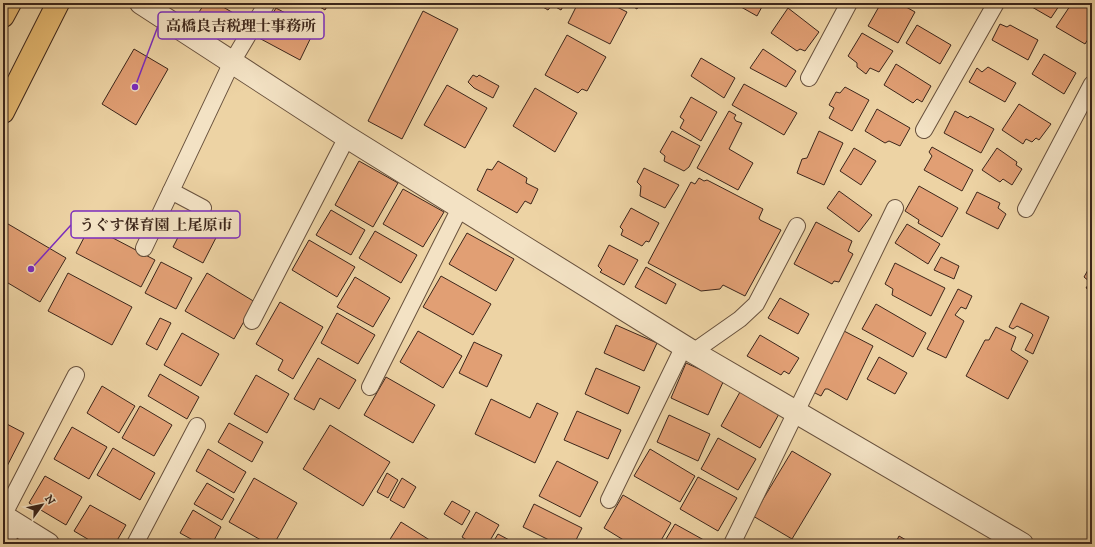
<svg xmlns="http://www.w3.org/2000/svg" width="1095" height="547" font-family="'IM FELL DW Pica','Noto Serif JP',serif">
<style>
.building{fill:#e19f74;stroke:#3c261b}
.lines{fill:none;stroke-linecap:round;stroke-linejoin:round}
.service-casing{stroke:#68513d;stroke-width:18}
.minor-casing{stroke:#68513d;stroke-width:24}
.primary-casing{stroke:#3c261b;stroke-width:24}
.service{stroke:#f3e2c4;stroke-width:16}
.minor{stroke:#f3e2c4;stroke-width:22}
.primary{stroke:#e6ba72;stroke-width:22}
.leader{fill:none;stroke:#7b2cbf;stroke-width:1.5}
.callout-dot{fill:#7b2cbf;stroke:#f3e2c4;stroke-width:1.5}
.callout{fill:#f3e2c4;stroke:#7b2cbf;stroke-width:1.5}
.callout-label{font-size:15px;text-anchor:middle;font-weight:bold;fill:#3c261b}
</style>
<rect width="100%" height="100%" fill="#edd3a4"/>
<filter id="stains"><feTurbulence type="fractalNoise" baseFrequency=".005" numOctaves="4"/><feColorMatrix values="0 0 0 0 .2 0 0 0 0 .09 0 0 0 0 .02 0 0 0 .5 -.17"/></filter>
<radialGradient id="worn" r=".72"><stop offset=".6" stop-color="#630" stop-opacity="0"/><stop offset="1" stop-color="#630" stop-opacity=".3"/></radialGradient>
<g class="building">
<polygon points="205,3 216,3 237,15 223,39 193,21"/>
<polygon points="313,3 329,3 325,10"/>
<polygon points="536,3 565,3 561,10 552,5 548,10"/>
<polygon points="578,3 609,3 627,12 610,44 568,23"/>
<polygon points="627,3 640,3 637,9"/>
<polygon points="734,3 764,3 757,16"/>
<polygon points="881,3 899,3 915,12 898,43 868,26"/>
<polygon points="1025,3 1061,3 1051,18"/>
<polygon points="1072,3 1081,3 1092,10 1092,33 1085,44 1056,27"/>
<polygon points="276,8 315,29 300,60 259,38"/>
<polygon points="788,8 819,32 805,51 800,49 797,51 771,33"/>
<polygon points="423,11 458,29 402,139 368,121"/>
<polygon points="1000,24 1007,27 1010,25 1038,40 1028,60 992,40"/>
<polygon points="917,25 951,45 940,64 906,43"/>
<polygon points="862,33 893,51 879,72 870,68 866,74 857,67 857,63 848,56"/>
<polygon points="567,35 606,57 587,91 582,89 578,93 545,75"/>
<polygon points="134,49 168,69 136,125 102,104"/>
<polygon points="763,49 796,71 786,87 750,68"/>
<polygon points="1044,54 1076,73 1064,94 1032,74"/>
<polygon points="701,58 735,78 724,98 691,76"/>
<polygon points="896,64 931,86 922,102 917,99 913,103 884,85"/>
<polygon points="988,67 1016,83 1005,102 969,82 977,68 982,72"/>
<polygon points="473,75 477,77 479,75 499,86 493,98 474,88 468,82"/>
<polygon points="744,84 797,113 784,135 732,105"/>
<polygon points="447,85 487,108 465,148 424,125"/>
<polygon points="845,87 869,100 852,131 829,118 834,108 829,105 836,92 840,93"/>
<polygon points="535,88 577,113 555,152 513,126"/>
<polygon points="691,97 717,112 701,141 680,128 684,120 680,117"/>
<polygon points="1019,104 1051,124 1039,140 1036,138 1032,142 1026,139 1023,144 1002,130"/>
<polygon points="877,109 910,128 900,146 889,141 885,143 865,131"/>
<polygon points="729,111 736,115 734,118 736,121 742,123 729,149 753,163 738,190 697,168"/>
<polygon points="955,111 968,118 970,116 994,129 981,153 944,133"/>
<polygon points="672,131 700,146 689,167 684,171 664,161 665,156 660,152"/>
<polygon points="819,131 843,143 824,185 797,173 802,159 807,158"/>
<polygon points="932,147 973,170 962,191 924,170 932,156 929,152"/>
<polygon points="854,148 876,161 861,185 840,171"/>
<polygon points="997,148 1017,162 1016,165 1022,169 1012,185 1003,179 1000,182 982,170"/>
<polygon points="359,161 398,183 373,227 335,205"/>
<polygon points="498,161 527,178 526,183 538,189 531,204 525,201 517,213 477,190 487,169 492,170"/>
<polygon points="644,168 679,185 665,208 640,196 641,186 637,182"/>
<polygon points="699,178 704,181 707,180 763,209 759,218 760,220 781,230 745,296 723,285 720,289 701,291 648,263 691,182 695,184"/>
<polygon points="919,186 958,208 942,237 918,223 919,220 905,211"/>
<polygon points="403,189 444,212 423,247 383,224"/>
<polygon points="839,191 872,215 859,232 827,208"/>
<polygon points="977,192 1000,203 998,208 1006,214 998,229 966,213"/>
<polygon points="631,208 659,223 649,242 646,241 642,246 621,235 623,230 620,227"/>
<polygon points="331,210 365,230 351,255 316,235"/>
<polygon points="191,212 221,228 203,263 173,247"/>
<polygon points="3,221 66,258 40,302 3,280"/>
<polygon points="816,222 852,241 848,251 853,254 839,282 834,281 832,284 794,264"/>
<polygon points="907,224 940,244 928,264 895,243"/>
<polygon points="90,226 155,260 141,287 76,253"/>
<polygon points="375,231 417,255 401,283 359,258"/>
<polygon points="467,233 514,259 496,291 449,264"/>
<polygon points="309,240 355,267 337,297 292,270"/>
<polygon points="609,245 638,260 624,285 600,272 602,270 598,266"/>
<polygon points="941,257 959,266 954,279 934,270"/>
<polygon points="161,262 192,278 176,309 145,293"/>
<polygon points="895,263 945,288 931,316 892,295 893,289 885,284"/>
<polygon points="1092,263 1092,291 1086,288 1090,282 1084,277"/>
<polygon points="646,267 676,284 666,304 635,287"/>
<polygon points="68,273 132,307 112,345 48,311"/>
<polygon points="207,273 255,302 234,339 185,311"/>
<polygon points="441,276 491,304 473,335 423,307"/>
<polygon points="355,277 390,298 373,327 337,307"/>
<polygon points="958,289 972,296 966,309 961,307 955,315 964,321 946,358 927,349"/>
<polygon points="780,298 809,314 798,334 768,318"/>
<polygon points="280,302 323,327 293,379 278,370 283,360 256,344"/>
<polygon points="1021,303 1049,317 1033,354 1025,350 1033,335 1031,333 1017,326 1013,329 1009,327"/>
<polygon points="876,304 926,333 913,357 862,329"/>
<polygon points="337,313 375,335 358,364 321,343"/>
<polygon points="160,318 171,323 157,350 146,344"/>
<polygon points="616,325 657,343 644,371 604,353"/>
<polygon points="996,327 1016,337 1011,350 1028,361 1008,399 966,376 985,340 989,340"/>
<polygon points="418,331 462,356 443,388 400,362"/>
<polygon points="844,331 873,346 847,400 828,389 825,389 821,396 813,392"/>
<polygon points="182,333 219,354 201,386 164,365"/>
<polygon points="760,335 799,358 789,374 784,371 781,375 747,356"/>
<polygon points="474,342 502,355 487,387 459,373"/>
<polygon points="879,357 907,373 895,394 867,379"/>
<polygon points="318,358 356,380 339,409 320,398 314,410 294,399"/>
<polygon points="686,363 724,380 708,415 671,398"/>
<polygon points="596,368 640,387 628,414 585,394"/>
<polygon points="160,374 199,397 187,419 148,396"/>
<polygon points="256,375 289,394 267,433 234,414"/>
<polygon points="386,377 435,405 413,443 364,415"/>
<polygon points="102,386 135,406 119,433 87,413"/>
<polygon points="740,392 779,414 760,448 721,426"/>
<polygon points="491,399 530,418 537,403 558,413 535,463 475,434"/>
<polygon points="140,406 172,425 154,456 122,438"/>
<polygon points="577,411 621,430 608,459 564,440"/>
<polygon points="669,415 710,434 698,461 657,442"/>
<polygon points="3,422 24,433 3,474"/>
<polygon points="229,423 263,442 252,462 218,442"/>
<polygon points="330,425 390,462 363,506 303,469"/>
<polygon points="72,427 107,447 89,479 54,459"/>
<polygon points="718,438 756,459 738,490 701,469"/>
<polygon points="113,448 155,473 140,500 97,475"/>
<polygon points="208,449 246,472 234,493 196,471"/>
<polygon points="650,449 695,476 680,502 634,476"/>
<polygon points="792,451 831,474 792,539 753,516"/>
<polygon points="557,461 598,482 580,517 539,496"/>
<polygon points="387,473 398,480 388,498 377,492"/>
<polygon points="45,476 82,497 66,525 29,503"/>
<polygon points="698,477 737,498 718,531 680,509"/>
<polygon points="254,478 297,503 274,544 268,544 229,522"/>
<polygon points="402,478 416,487 404,508 390,500"/>
<polygon points="207,483 234,499 222,520 194,504"/>
<polygon points="623,495 671,523 659,544 630,544 604,528"/>
<polygon points="452,501 470,511 462,525 444,514"/>
<polygon points="534,504 582,528 574,544 557,544 523,527"/>
<polygon points="90,505 126,525 115,544 96,544 74,531"/>
<polygon points="193,510 221,527 212,544 200,544 180,533"/>
<polygon points="476,512 499,525 488,544 473,544 462,537"/>
<polygon points="401,522 436,544 387,544"/>
<polygon points="675,524 711,544 663,544"/>
<polygon points="498,534 513,542 512,544 492,544"/>
<polygon points="899,536 913,544 895,544"/>
</g>
<g class="lines">
<g class="service-casing">
<g id="service">
<polyline points="809,78 849,3"/>
<polyline points="924,130 996,3"/>
<polyline points="203,208 171,191 232,62 267,3"/>
<polyline points="1026,209 1092,84"/>
<polyline points="144,248 171,191"/>
<polyline points="252,321 347,137"/>
<polyline points="693,352 740,319 756,304 797,226"/>
<polyline points="370,387 460,208"/>
<polyline points="609,500 684,346"/>
<polyline points="3,516 76,375"/>
<polyline points="4,544 16,524"/>
<polyline points="135,544 197,426"/>
<polyline points="732,544 895,208"/>
</g>
</g>
<g class="minor-casing">
<g id="minor">
<polyline points="141,3 347,137 693,352 1022,544"/>
<polyline points="3,516 48,544"/>
</g>
</g>
<g class="primary-casing">
<g id="primary">
<polyline points="3,16 10,3"/>
<polyline points="3,112 58,3"/>
</g>
</g>
<use href="#service" class="service"/>
<use href="#minor" class="minor"/>
<use href="#primary" class="primary"/>
</g>
<path class="leader" d="M135 87L158 26M31 269L71 225"/>
<g class="callout-dot">
<circle cx="135" cy="87" r="4"/>
<circle cx="31" cy="269" r="4"/>
</g>
<g class="callout">
<rect x="158" y="12" width="166" height="27" rx="4"/>
<rect x="71" y="211" width="169" height="27" rx="4"/>
</g>
<g class="callout-label">
<text x="241" y="31">高橋良吉税理士事務所</text>
<text x="156" y="230">うぐす保育園 上尾原市</text>
</g>
<rect width="1095" height="547" fill="none" stroke="#edd3a4" stroke-width="16"/>
<rect x="4" y="4" width="1087" height="539" fill="none" stroke="#3c261b" stroke-width="2"/>
<rect x="8" y="8" width="1079" height="531" fill="none" stroke="#3c261b"/>
<g transform="translate(42 505) rotate(57)" stroke="#f3e2c4" stroke-width="3" paint-order="stroke">
<path d="M0-3L7 15L0 10L-7 15Z" fill="#3c261b"/>
<text y="-6" font-size="11" font-weight="bold" text-anchor="middle" fill="#3c261b">N</text>
</g>
<rect width="100%" height="100%" filter="url(#stains)"/>
<rect width="100%" height="100%" fill="url(#worn)"/>
</svg>
